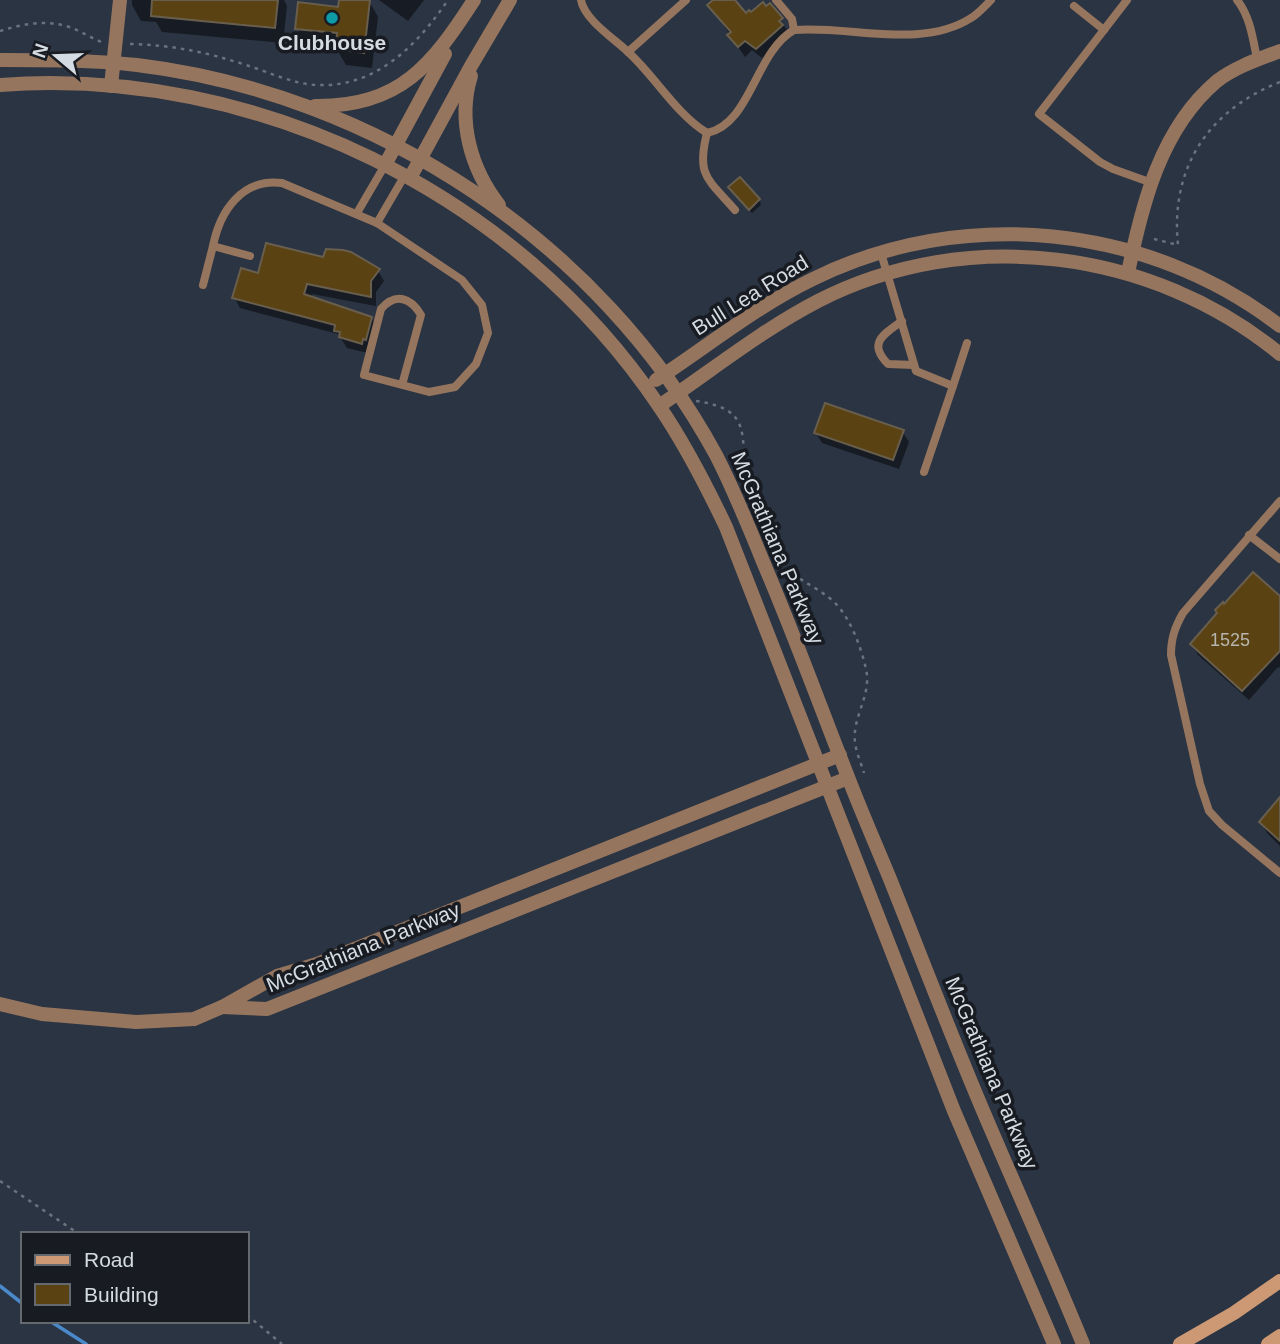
<svg xmlns="http://www.w3.org/2000/svg" width="1280" height="1344" font-family="Arial,sans-serif">
<style>
.shadow{fill:#0007}
.lines{fill:none;stroke-linecap:round;stroke-linejoin:round}
.stream{stroke:#4a8acb;stroke-width:3.5}
.building{fill:#5b4212;stroke:#685e4e;stroke-width:2}
.path{stroke:#6a727e;stroke-width:2.5;stroke-dasharray:3.5 5;stroke-linecap:butt}
.service{stroke:#96755e;stroke-width:8}
.minor{stroke:#96755e;stroke-width:14}
.secondary{stroke:#cd9974;stroke-width:14}
.culture-dot{fill:#0f9aa8;stroke:#181c22;stroke-width:2.5}
.labels{text-anchor:middle;dominant-baseline:central;stroke-width:7;stroke-linejoin:round;paint-order:stroke}
.number-label{font-size:18px;fill:#b6b5af}
.poi-label{font-size:21px;font-weight:bold;fill:#d5dbe3;stroke:#181c22}
.street-label{font-size:21px;fill:#d5dbe3;stroke:#181c22}
</style>
<rect width="100%" height="100%" fill="#2b3442"/>
<g class="shadow">
<polygon points="132,0 284,0 287,6 283,43 162,32 156,22 141,21 132,5"/>
<polygon points="341,0 369,1 378,17 372,68 346,65 336,48 306,44 297,28 340,8"/>
<polygon points="379,0 424,0 408,21"/>
<polygon points="716,0 730,0 746,15 770,5 787,30 785,32 788,37 762,58 752,50 745,57 710,5"/>
<polygon points="733,192 759,200 761,205 752,213"/>
<polygon points="378,271 384,281 376,292 376,306 312,294 311,299 371,318 377,329 368,353 347,348 338,334 240,308 234,297 260,275"/>
<polygon points="902,431 909,442 899,469 822,443 816,433"/>
<polygon points="1280,597 1280,667 1277,668 1249,700 1198,655 1192,645"/>
<polygon points="1280,800 1280,846 1267,833 1261,822"/>
</g>
<g class="lines">
<g class="stream">
<polyline points="0,1286 23,1304"/>
<polyline points="50,1321 86,1344"/>
</g>
</g>
<g class="building">
<polygon points="152,0 278,0 275,28 151,16"/>
<polygon points="339,0 370,0 364,53 335,49 337,33 295,29 298,2 338,7"/>
<polygon points="713,0 735,0 746,13 749,10 751,12 763,2 766,6 770,3 783,18 779,21 783,25 756,49 745,41 738,47 727,35 731,32 707,5"/>
<polygon points="740,177 760,199 749,210 728,187"/>
<polygon points="266,243 323,257 326,249 343,250 351,252 380,269 371,281 371,297 307,284 304,294 372,317 366,340 363,339 362,344 339,337 340,332 334,331 335,325 232,298 241,268 258,273"/>
<polygon points="825,403 904,430 893,460 814,433"/>
<polygon points="1253,572 1280,596 1280,651 1242,691 1190,644 1217,613 1215,610 1223,602 1224,604"/>
<polygon points="1280,797 1280,841 1259,822"/>
</g>
<g class="lines">
<g class="path">
<path d="M0,31c19,-6 43,-11 62,-6 15,3 28,13 42,18"/>
<path d="M130,44c42,1 76,8 116,21 23,7 49,20 73,20 58,2 99,-41 129,-85"/>
<path d="M1154,239l24,6c-8,-78 31,-135 102,-163"/>
<path d="M696,401c64,9 39,41 54,83 8,23 18,47 29,69 15,30 33,29 55,49 16,15 27,45 32,67 6,26 -14,48 -11,73 1,10 6,21 9,31"/>
<polyline points="0,1181 79,1234"/>
<polyline points="247,1315 282,1344"/>
</g>
<g class="service">
<path d="M581,0c3,19 32,38 46,51 28,25 48,62 80,82 44,-9 48,-81 87,-103 55,-5 127,20 177,-12 7,-4 14,-12 20,-18"/>
<polyline points="776,0 792,19 794,30"/>
<polyline points="1127,0 1039,114 1100,162 1113,169 1152,183"/>
<path d="M1237,0c13,16 16,39 20,59"/>
<polyline points="1074,6 1104,30"/>
<polyline points="628,52 686,0"/>
<path d="M707,133c-11,43 1,46 28,77"/>
<polyline points="357,213 385,165"/>
<polyline points="377,223 405,175"/>
<polyline points="881,253 916,371 953,386 924,472"/>
<path d="M250,256l-37,-10c7,-35 29,-68 69,-63l95,40 85,57 20,25 6,28 -12,31 -21,23 -26,5 -65,-17 17,-66c15,-17 30,-11 40,6l-19,70"/>
<polyline points="203,285 213,246"/>
<path d="M902,321c-18,13 -35,22 -14,43l26,1"/>
<polyline points="953,386 967,343"/>
<path d="M1280,501l-97,112c-8,14 -12,25 -12,42l29,129 9,27 13,14 58,48"/>
<polyline points="1249,535 1280,559"/>
</g>
<g class="minor">
<path d="M0,60c46,0 92,0 137,5 239,29 464,178 579,390 18,35 33,72 48,109 30,70 56,142 84,213 13,34 28,68 42,102 34,85 66,170 103,255 30,70 61,139 90,210"/>
<path d="M471,76c-14,45 0,93 28,129"/>
<path d="M0,85c256,-19 516,108 659,321 26,38 47,79 67,121l228,584 100,233"/>
<polyline points="111,86 120,0"/>
<path d="M315,106c85,1 117,-41 159,-106"/>
<polyline points="385,165 445,54"/>
<polyline points="410,178 471,66 510,0"/>
<path d="M1128,273c14,-69 33,-145 89,-192 18,-14 42,-22 63,-30"/>
<path d="M656,380c52,-34 101,-74 157,-101 149,-74 335,-55 467,47"/>
<path d="M659,406c52,-35 103,-76 159,-105 149,-76 334,-52 462,53"/>
<polyline points="0,1004 42,1014 136,1022 194,1019 222,1007 277,976 317,964 840,755"/>
<polyline points="222,1007 267,1009 848,778"/>
</g>
<g class="secondary">
<polyline points="1180,1344 1234,1313 1280,1281"/>
<polyline points="1268,1344 1280,1336"/>
</g>
</g>
<circle class="culture-dot" cx="332" cy="18" r="7"/>
<g class="labels">
<g class="number-label">
<text x="1230" y="640">1525</text>
</g>
<g class="poi-label">
<text x="332" y="42">Clubhouse</text>
</g>
<g class="street-label">
<text transform="translate(750 295) rotate(-32)">Bull Lea Road</text>
<text transform="translate(778 548) rotate(67)">McGrathiana Parkway</text>
<text transform="translate(363 947) rotate(-22)">McGrathiana Parkway</text>
<text transform="translate(992 1073) rotate(67)">McGrathiana Parkway</text>
</g>
</g>
<rect x="21" y="1232" width="228" height="91" fill="#181c22" stroke="#64686f" stroke-width="2"/>
<rect x="35" y="1255" width="35" height="10" fill="#cd9974" stroke="#64686f" stroke-width="2"/>
<text x="84" y="1267" font-size="21" fill="#d5dbe3">Road</text>
<rect x="35" y="1284" width="35" height="21" fill="#5b4212" stroke="#64686f" stroke-width="2"/>
<text x="84" y="1302" font-size="21" fill="#d5dbe3">Building</text>
<g transform="translate(56 56) rotate(289)" stroke="#181c22" stroke-width="5" paint-order="stroke">
<path d="M0-5L12 26L0 18L-12 26Z" fill="#d5dbe3"/>
<text y="-10" font-size="19" font-weight="bold" text-anchor="middle" fill="#d5dbe3">N</text>
</g>
</svg>
